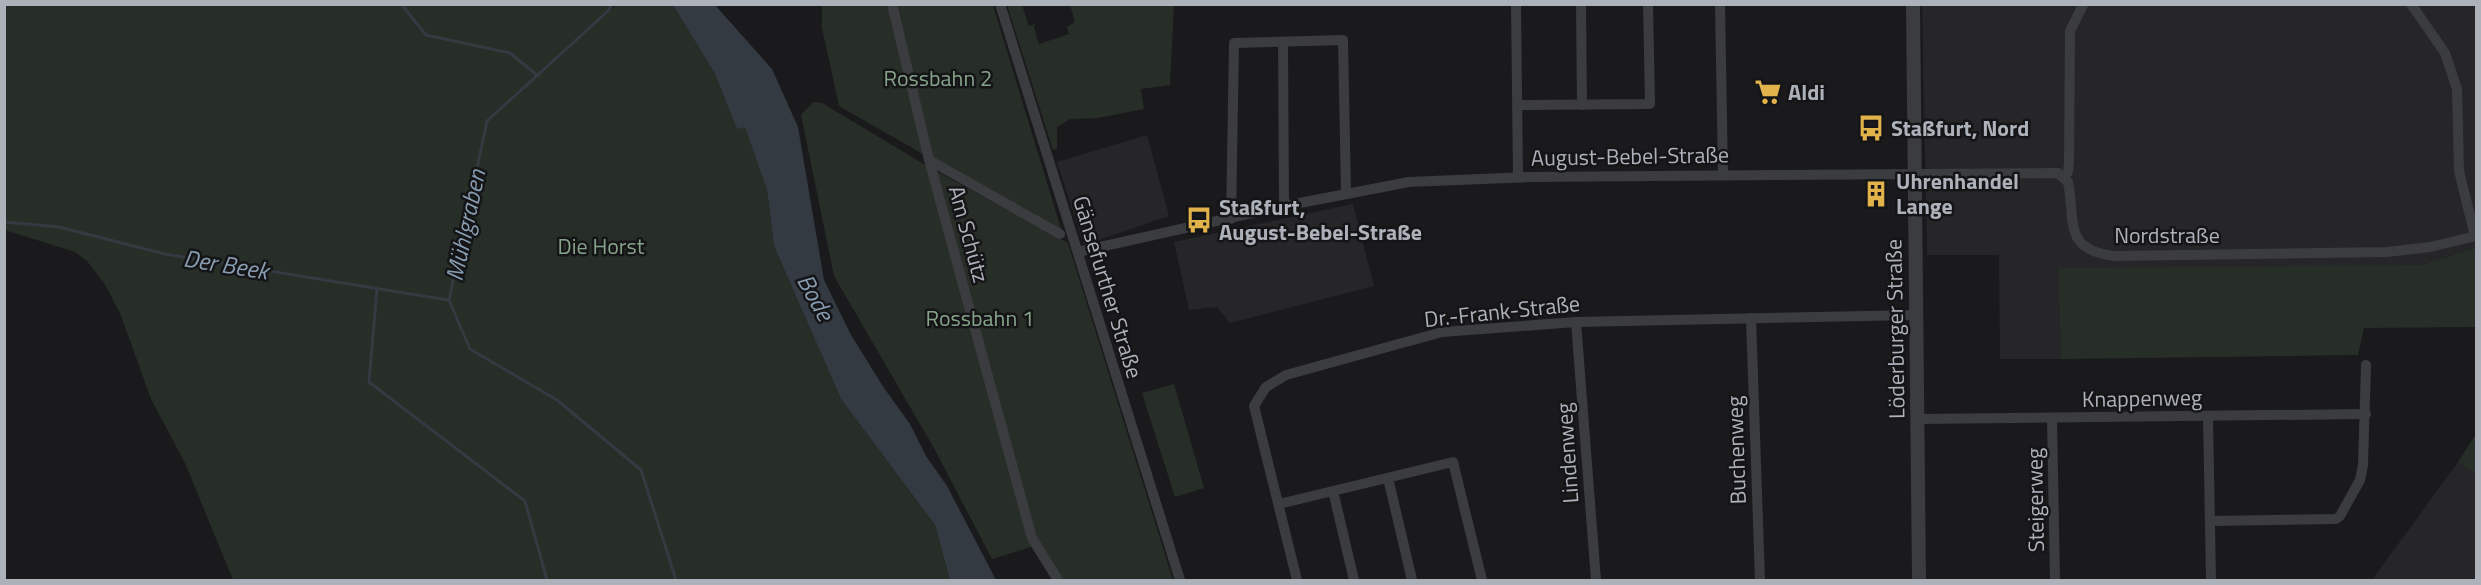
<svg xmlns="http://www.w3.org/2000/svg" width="2481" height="585" font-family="'Titillium Web',sans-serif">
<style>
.built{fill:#262629}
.green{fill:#262e27}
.water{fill:#333a41}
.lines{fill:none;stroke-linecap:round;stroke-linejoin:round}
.stream{stroke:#333a41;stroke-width:3}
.minor{stroke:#3b3c40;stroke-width:10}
.tertiary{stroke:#3b3c40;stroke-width:14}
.labels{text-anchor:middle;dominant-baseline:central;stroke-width:5;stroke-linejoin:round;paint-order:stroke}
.park-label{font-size:22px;fill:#86a389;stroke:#151517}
.poi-label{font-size:22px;font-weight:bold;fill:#adb1ba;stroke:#151517;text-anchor:start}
.street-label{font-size:22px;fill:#adb1ba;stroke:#151517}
.water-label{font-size:24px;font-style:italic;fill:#889db1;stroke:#151517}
</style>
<rect width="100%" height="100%" fill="#1a1a1c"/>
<g class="built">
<polygon points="1922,5 2476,5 2476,247 2421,265 2058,269 2061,359 2000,359 1999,255 1927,255"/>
<polygon points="1147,135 1169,216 1084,245 1057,162"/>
<polygon points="1353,204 1374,286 1230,323 1217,307 1189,310 1174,242"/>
<polygon points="2458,462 2476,475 2476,580 2372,580"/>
</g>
<g class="green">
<polygon points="5,5 613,5 598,20 616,5 673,5 715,74 737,128 745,126 767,190 774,246 841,399 935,525 950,580 233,580 185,463 151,399 120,313 104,283 87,261 75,252 5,230"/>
<polygon points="822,5 993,5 1062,232 1059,232 839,106 822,28"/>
<polygon points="1007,5 1022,5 1029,26 1035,24 1034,28 1039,44 1069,34 1067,27 1075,22 1070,5 1174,5 1170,85 1141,89 1144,109 1098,118 1070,119 1057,127 1057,148 1053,150"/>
<polygon points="813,102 822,103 927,166 1068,243 1173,580 1061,580 1038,545 992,559 935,450 834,276 801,115"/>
<polygon points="2476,247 2476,327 2364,328 2358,355 2061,359 2058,268 2421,265"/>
<polygon points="1174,384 1204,488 1175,497 1142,393"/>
<polygon points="2476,434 2476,475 2458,462"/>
</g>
<polygon class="water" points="673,5 715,5 772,69 798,127 824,280 851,335 884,388 910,424 926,456 947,486 996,580 950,580 935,525 841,399 774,246 767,190 745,127 737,129 715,74"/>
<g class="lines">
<g class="stream">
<polyline points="401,4 426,35 510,53 538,76"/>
<polyline points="612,4 608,11 487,121 449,300 470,349 557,400 641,470 676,580"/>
<polyline points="4,222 59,227 165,254 448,300"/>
<polyline points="377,288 369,382 525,501 547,580"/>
</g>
<g class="minor">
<polyline points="892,4 929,160 1032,538 1058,580"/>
<polyline points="1000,4 1180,580"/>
<polyline points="1516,4 1518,177"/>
<polyline points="1581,4 1582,105"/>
<polyline points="1720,4 1723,175"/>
<polyline points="2411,4 2445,53 2457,89 2459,171 2475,236"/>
<polyline points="1283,42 1284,206"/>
<polyline points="1517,105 1650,104 1648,4"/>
<polyline points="929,160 1060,234"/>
<polyline points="2064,177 2068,172 2069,163 2070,31 2083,5"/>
<polyline points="1231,219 1234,43 1343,40 1346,194"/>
<path d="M1078,252l206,-46 125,-24 120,-5 529,-4 10,9c8,39 -6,68 47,74l272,-4 43,-5 46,-11"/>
<polyline points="1751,318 1760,580"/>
<polyline points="1576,322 1596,580"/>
<polyline points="2208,417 2211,580"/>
<polyline points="2052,418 2055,580"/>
<polyline points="1918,419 2366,414"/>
<polyline points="1388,478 1412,580"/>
<polyline points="1333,491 1354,580"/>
<polyline points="1279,504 1453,462 1482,580"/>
<polyline points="2210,521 2336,519 2340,516 2360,480 2363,465 2366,365"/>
<polyline points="1297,580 1254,406 1266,387 1286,375 1442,332 1576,322 1916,315"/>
</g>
<polyline class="tertiary" points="1913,4 1919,580"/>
</g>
<defs>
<g id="supermarket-bare" transform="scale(2.07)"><path d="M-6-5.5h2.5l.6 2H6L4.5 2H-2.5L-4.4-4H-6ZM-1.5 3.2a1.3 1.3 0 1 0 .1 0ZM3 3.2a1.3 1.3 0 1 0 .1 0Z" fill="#e2b24b" stroke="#151517" stroke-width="2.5" paint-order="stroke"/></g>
<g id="bus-bare" transform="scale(2.07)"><path d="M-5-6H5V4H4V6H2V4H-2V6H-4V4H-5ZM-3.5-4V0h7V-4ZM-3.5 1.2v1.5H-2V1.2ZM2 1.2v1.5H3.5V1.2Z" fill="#e2b24b" stroke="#151517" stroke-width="2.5" paint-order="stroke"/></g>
<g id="building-bare" transform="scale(2.07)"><path d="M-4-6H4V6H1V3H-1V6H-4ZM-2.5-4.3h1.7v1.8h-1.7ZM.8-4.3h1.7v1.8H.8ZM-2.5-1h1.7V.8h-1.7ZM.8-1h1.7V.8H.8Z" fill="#e2b24b" stroke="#151517" stroke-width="2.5" paint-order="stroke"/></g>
</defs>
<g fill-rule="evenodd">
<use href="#supermarket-bare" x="1768" y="92"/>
<use href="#bus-bare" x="1871" y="128"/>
<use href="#building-bare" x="1876" y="194"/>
<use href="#bus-bare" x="1199" y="220"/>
</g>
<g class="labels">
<g class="park-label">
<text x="938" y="78">Rossbahn 2</text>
<text x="601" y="246">Die Horst</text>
<text x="980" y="318">Rossbahn 1</text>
</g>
<g class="poi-label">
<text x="1788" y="92">Aldi</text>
<text x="1891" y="128">Staßfurt, Nord</text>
<text x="1896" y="181">Uhrenhandel<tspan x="1896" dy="25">Lange</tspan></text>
<text x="1219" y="207">Staßfurt,<tspan x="1219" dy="25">August-Bebel-Straße</tspan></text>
</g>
<g class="street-label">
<text transform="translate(1630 156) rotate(-1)">August-Bebel-Straße</text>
<text transform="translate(969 234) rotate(75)">Am Schütz</text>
<text x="2167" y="235">Nordstraße</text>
<text transform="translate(1108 287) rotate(73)">Gänsefurther Straße</text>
<text transform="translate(1502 311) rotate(-6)">Dr.-Frank-Straße</text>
<text transform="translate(1895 329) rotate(-91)">Löderburger Straße</text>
<text transform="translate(2142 398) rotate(-1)">Knappenweg</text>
<text transform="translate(1736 450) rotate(-92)">Buchenweg</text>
<text transform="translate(1567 453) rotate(-94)">Lindenweg</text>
<text transform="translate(2035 500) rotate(-91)">Steigerweg</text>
</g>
<g class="water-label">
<text transform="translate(465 225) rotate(-78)">Mühlgraben</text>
<text transform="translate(226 264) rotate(9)">Der Beek</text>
<text transform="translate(816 297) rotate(61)">Bode</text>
</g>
</g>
<rect width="2481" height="585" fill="none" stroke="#adb1ba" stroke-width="12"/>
</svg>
